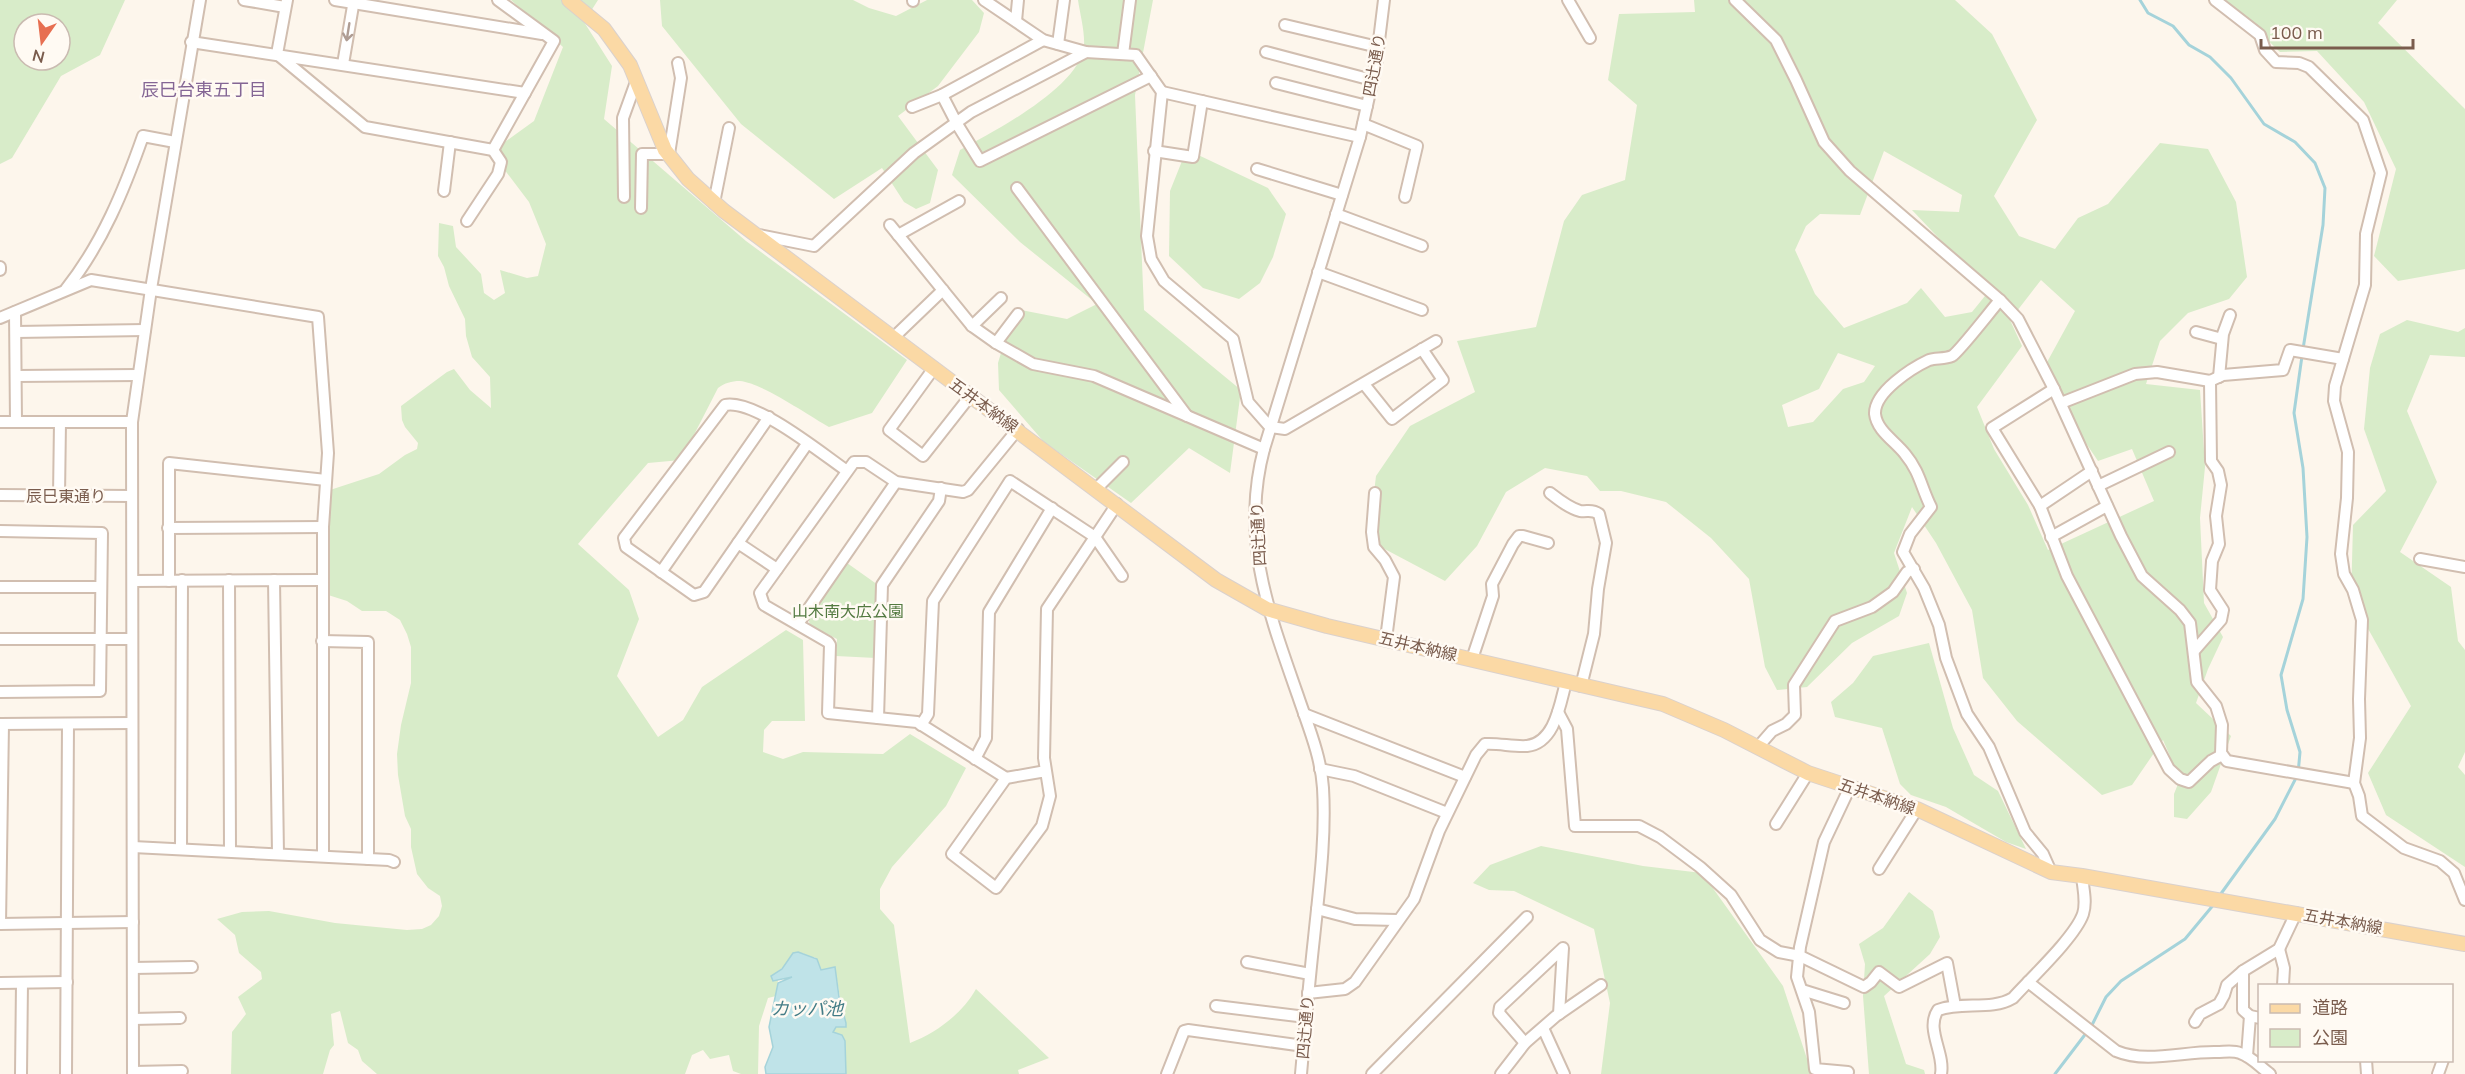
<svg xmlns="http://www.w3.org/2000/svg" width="2465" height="1074" font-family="Mulish,'Noto Sans JP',sans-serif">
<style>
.green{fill:#d8ecc9;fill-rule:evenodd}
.water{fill:#bfe3e8;stroke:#a5d3da;stroke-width:1.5}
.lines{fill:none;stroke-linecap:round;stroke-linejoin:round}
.stream{stroke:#a5d3da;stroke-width:3}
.minor-casing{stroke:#d1beb0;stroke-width:14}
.major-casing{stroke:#dad1cd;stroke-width:16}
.minor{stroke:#fff;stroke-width:10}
.major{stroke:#fbd9a5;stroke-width:14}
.oneway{stroke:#af9d94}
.labels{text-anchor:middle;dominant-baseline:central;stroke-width:5;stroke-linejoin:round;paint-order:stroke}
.street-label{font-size:16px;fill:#7a5c4d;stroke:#fffaf3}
.park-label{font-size:16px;fill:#537a41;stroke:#fffaf3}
.neighbourhood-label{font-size:18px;fill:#846695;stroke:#fffaf3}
.water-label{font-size:18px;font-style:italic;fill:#437c86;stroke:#fffaf3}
</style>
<rect width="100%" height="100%" fill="#fdf6ec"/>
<g class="green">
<path d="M0,0h125l-25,55 -39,21 -49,82 -12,6zM24,24h36v36h-36z"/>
<path d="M511,0h87l-14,22 28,44 -8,53 142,122 161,119 -35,53 -43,14c-21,-12 -67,-44 -89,-46 -9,0 -15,2 -22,7l-37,72 -33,3 -70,81 51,46 10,29 -22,57 41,61 25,-17 19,-33 84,-57 17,10 2,81h-33l-8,9 -1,22 20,7 20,-7 80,2 27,-20 56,34 -20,38 -54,61 -12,22v20l14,16 16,118c26,-10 52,-29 66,-54l73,69 -31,12 1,4h-173l-4,-39 -9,-3 3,-5h6c1,-20 -4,-39 -7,-59l-15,2 -5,-13h-7l-5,-4 -32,23 7,4 -2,16 -8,2 -9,28 -1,48h-17l-8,-3 -4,-16 -19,4 -7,-9 -11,5 -7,19h-308l-15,-13 -4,-11 -10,-7 -8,-32 -9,3 3,31 -4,5 -7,24h-92l1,-42 14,-18 -8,-17 24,-18 -1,-7 -22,-19 -4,-18 -18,-16 25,-7 27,-1 66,12 72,7 15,-1 9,-4 8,-9 3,-10 -2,-10 -12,-8 -11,-14 -6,-27v-18l-6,-13 -7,-41 -1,-21 4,-29 10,-42v-36l-4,-13 -7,-14 -14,-9h-24l-15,-10 -22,-7 5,-104 49,-16 26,-19 12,-6 1,-6 -13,-16 -3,-7 -1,-14 46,-34 7,-3 16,21 21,18 -1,-31 -18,-20 -6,-21 -1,-17 -16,-33 -5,-19 -6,-11 1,-33 14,3 3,21 25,27 3,19 10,7 11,-7 -5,-23 27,8 11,-2 8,-32 -17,-42 -38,-50 43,-31 29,-74z"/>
<polygon points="660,0 853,0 869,8 896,16 927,0 972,0 984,13 979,32 938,86 898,116 938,170 930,203 916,209 904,202 882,168 834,199 741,124 662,26"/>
<path d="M1078,0h75l-18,95 9,215 97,80 -11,83 -41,-25 -58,55 -87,-61 -45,-52 -1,-27 11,-37 12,-16 46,9 30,-15 -77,-62 -68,-67 8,-25c33,-18 120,-63 124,-104 1,-14 -4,-32 -6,-46z"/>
<path d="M1694,0h261l37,34 45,86 -43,76 25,40 36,13 23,-31 30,-14 52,-61 48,6 28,53 11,75 -18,22 -41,14 -28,28 -14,43 54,6 5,77 -5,51 4,85 19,34 -15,32 -12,34 35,33 -20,56 -24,27 -13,-2v-23l6,-15 -17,-39 -31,45 -30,10 -85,-74 -34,-43 -11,-68 -36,-67 -24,-36 -18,46 13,40 -8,23 -47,27 -45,44 -30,3 -12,-23 -16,-88 -38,-41 -45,-36 -45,-11h-21l-13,-15 -42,-8 -39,24 -29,54 -32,35 -66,-35 -8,-28 5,-42 34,-50 65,-34 -18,-51 79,-14 28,-106 18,-26 43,-15 12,-75 -29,-25 11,-66 76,-2zM1884,151l78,44 -3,17 -47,-2 77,81 -17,21 -27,5 -24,-29 -14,15 -63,25 -29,-34 -20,-44 11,-24 14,-12 40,1zM2041,280l34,31 -35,64 58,86 34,-12 22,52 -106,49 -20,-45 -34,-56 -17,-42 45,-61 -12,-26zM1838,353l37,13 -11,16 -21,7 -30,33 -25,5 -6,-22 37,-16z"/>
<polygon points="2226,0 2397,0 2378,23 2465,109 2465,269 2398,281 2374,256 2396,169 2364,102 2317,51 2280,52"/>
<polygon points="1194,153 1268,188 1286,214 1273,257 1260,283 1239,299 1203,288 1169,256 1170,191 1184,156"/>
<polygon points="2407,320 2458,332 2465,328 2465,357 2430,355 2407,411 2437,482 2400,552 2451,587 2458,641 2465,650 2465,752 2458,767 2465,775 2465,867 2386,815 2368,773 2411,706 2351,598 2353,525 2386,491 2364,429 2370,368 2380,334"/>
<polygon points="847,563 878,585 876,658 836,656 837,639 810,625 808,617"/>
<polygon points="1929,643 1953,728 1974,775 1998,791 2026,849 2006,842 1946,807 1911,795 1900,784 1882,728 1835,717 1831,702 1853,683 1873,656"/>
<polygon points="1541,846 1643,866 1702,873 1783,986 1812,1074 1601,1074 1610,1003 1594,929 1514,891 1489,890 1473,883 1490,865"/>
<polygon points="1909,892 1933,911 1940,937 1930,954 1884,996 1906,1064 1924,1070 1925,1074 1869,1074 1863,996 1865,964 1859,944 1883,928"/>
</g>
<polygon class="water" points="798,952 817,959 821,970 835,967 839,997 846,1023 846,1027 836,1027 833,1032 842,1035 845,1041 846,1074 766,1074 765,1067 773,1047 769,1027 778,983 792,977 773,981 771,976 782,969 793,953"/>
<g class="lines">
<g class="stream">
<polyline points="2140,0 2148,13 2173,26 2189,45 2210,57 2231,78 2264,124 2295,142 2315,163 2325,188 2323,225 2303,349"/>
<polyline points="2220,895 2275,819 2298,774 2300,752 2287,710 2281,675 2303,599 2307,537 2303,468 2294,413 2302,356"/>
<polyline points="2091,1027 2106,997 2121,981 2185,939 2215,903"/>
<polyline points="2055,1074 2087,1032"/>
</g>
<g class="minor-casing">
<g id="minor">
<polyline points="244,0 285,7"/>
<polyline points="287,0 277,54 365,127 493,150 554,41 498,0"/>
<polyline points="335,0 542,34"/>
<polyline points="984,0 1043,40 1086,52 1136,55 1162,92 1147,236 1151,259 1164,281 1233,339 1248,402 1270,427 1285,429 1436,341"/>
<polyline points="1568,0 1590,38"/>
<polyline points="1735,0 1776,40 1796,80 1824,142 1850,171 2000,300 2018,319 2054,389 2121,536 2142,576 2180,610 2190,623 2197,682 2216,706 2222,725 2221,753 2227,761 2354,783"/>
<polyline points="2215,0 2260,35 2265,50 2276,62 2299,63 2309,67 2363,120 2381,173 2366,234 2365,285 2335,386 2334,401 2348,452 2347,498 2341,554 2344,574 2353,590 2362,620 2359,699 2360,738 2354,783 2359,796 2362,816 2404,848 2440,861 2454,873 2465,900"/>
<polyline points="913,1 913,0"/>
<polyline points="1016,21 1018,0"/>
<polyline points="1285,25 1378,47"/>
<polyline points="191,42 525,93"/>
<polyline points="1058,44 1064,0"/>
<polyline points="1266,52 1372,80"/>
<polyline points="1123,54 1130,0"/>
<polyline points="343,64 354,0"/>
<polyline points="1276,83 1367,106"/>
<polyline points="1162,92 1360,137"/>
<polyline points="942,95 957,124 980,161 1151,76"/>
<polyline points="912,107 942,95 1043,40"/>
<polyline points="1363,124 1417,146 1405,197"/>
<polyline points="1154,151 1193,157 1202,101"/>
<polyline points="1257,169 1342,195"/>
<polyline points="1017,188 1187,416"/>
<polyline points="444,191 450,142"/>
<polyline points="624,197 623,118 636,82"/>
<polyline points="714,203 729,128"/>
<polyline points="641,208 642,154 669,154 681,78 678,63"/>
<polyline points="1336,214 1422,246"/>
<polyline points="467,221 498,174 501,162 493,150"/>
<polyline points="890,225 972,326 996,343 1033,364 1094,376 1264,449"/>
<polyline points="759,235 814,246 914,153 971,112 1086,52"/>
<polyline points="898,235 959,201"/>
<polyline points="0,270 0,267"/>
<polyline points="1318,272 1422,310"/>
<path d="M66,289c36,-45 58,-99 77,-153l32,6"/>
<path d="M2000,300c-8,9 -41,52 -48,56 -7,3 -16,2 -23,4 -17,8 -55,32 -54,54 2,17 20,27 30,40 15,18 16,33 26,53l-21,27 -7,18 21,36 15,37 7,33 21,56 22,33 36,85 18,22 8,18"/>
<polyline points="15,312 16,422"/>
<polyline points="0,318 91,280 318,317 328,453 323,527 323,856"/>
<polyline points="972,326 1001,298"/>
<polyline points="16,332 145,330"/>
<polyline points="2196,332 2222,339"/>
<polyline points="893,338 943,290"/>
<polyline points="996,343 1018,314"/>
<polyline points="934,368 889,430 923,456 971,395"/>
<polyline points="16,376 138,375"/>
<polyline points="2219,377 2223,334 2230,315"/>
<polyline points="1364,384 1392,419 1443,380 1422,349"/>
<polyline points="2054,389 1992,428 2040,506 2067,576 2169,769 2180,779 2189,782 2211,761 2222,755"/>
<polyline points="2061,403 2135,374 2157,372 2210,381 2223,375 2283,370 2290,350 2343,359"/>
<polyline points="0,422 132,422"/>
<polyline points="2098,486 2169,452"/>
<polyline points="1096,489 1123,462"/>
<polyline points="1375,493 1372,532 1374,547 1385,560 1394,577 1386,639"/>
<path d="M1550,493c9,7 19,15 30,18 8,1 12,-2 19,3l7,29 -8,46 -4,45 -13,52"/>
<polyline points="0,495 132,496"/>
<polyline points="59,496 60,422"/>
<polyline points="2040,506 2092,471"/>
<polyline points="168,528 323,527"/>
<polyline points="0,531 102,533 100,691 0,692"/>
<polyline points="2051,537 2107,506"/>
<polyline points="738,543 807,444"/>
<polyline points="2420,559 2465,567"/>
<path d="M777,569l-39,-26 -34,49 -10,3 -68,-48 -2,-9 101,-133c30,-6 96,48 122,66"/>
<polyline points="661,572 769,417"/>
<polyline points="229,580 230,851"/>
<polyline points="274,580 278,854"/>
<polyline points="133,581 322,580"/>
<polyline points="169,581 169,463 326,480"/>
<polyline points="0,587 101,587"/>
<polyline points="798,624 896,482"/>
<polyline points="0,639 132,639"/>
<polyline points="322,641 368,642 368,859"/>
<polyline points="2194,651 2221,620 2223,610 2210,590 2212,561 2219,544 2216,516 2221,485 2218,471 2211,461 2210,381"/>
<polyline points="1472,659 1493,596 1492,584 1513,544 1519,536 1523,536 1548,543"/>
<polyline points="1558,712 1567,729 1575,826 1639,826 1660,837 1700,867 1731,895 1760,940 1779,952 1800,956 1864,987 1871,982 1879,972 1899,987 1947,963 1955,1006"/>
<polyline points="1304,714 1465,777"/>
<polyline points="878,718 882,585 939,501 941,488"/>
<polyline points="0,724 132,723"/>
<polyline points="921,725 928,714 933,601 1010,481 1095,537 1122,576"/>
<polyline points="1758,747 1772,731 1786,724 1795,715 1794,685 1835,621 1872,607 1893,592 1907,572 1914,569"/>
<polyline points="975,759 986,738 989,612 1052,508"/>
<polyline points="1320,769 1354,776 1447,813"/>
<polyline points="1046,771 1006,778 952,854 996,888 1042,826 1050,796 1044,758 1047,609 1117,504"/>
<polyline points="1006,778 917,722 828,713 830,645 828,642 764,605 760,593 854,462 866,462 896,482 963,492 968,490 1018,429"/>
<polyline points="1776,824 1808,773"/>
<polyline points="133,847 389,860 394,862"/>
<polyline points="181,849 182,580"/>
<polyline points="1879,869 1917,809"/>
<polyline points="1317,909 1355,919 1397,920"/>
<polyline points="0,924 3,724"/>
<polyline points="0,924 133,922"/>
<polyline points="2279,949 2284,968 2283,985"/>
<polyline points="1247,962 1310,974"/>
<polyline points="133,968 192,967"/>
<path d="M2028,982l88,69c31,13 68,0 101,1 7,0 16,-2 23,1 12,4 20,14 30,21"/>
<polyline points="0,983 67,982"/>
<polyline points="1802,990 1844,1003"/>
<path d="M1308,993l37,-4 10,-7 59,-83 25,-68 37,-76 9,-11c14,-1 28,3 42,2 28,-3 33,-42 39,-64"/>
<polyline points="1216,1006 1306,1017"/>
<polyline points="2260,1018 2250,1016 2243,1010 2243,971 2279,949 2296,913"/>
<polyline points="133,1019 180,1018"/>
<polyline points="2195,1022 2200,1014 2219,1004 2224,995 2227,985 2243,971"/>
<polyline points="1543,1028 1564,1074"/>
<polyline points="1525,1043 1499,1013 1500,1007 1563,948 1559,1014"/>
<polyline points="2247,1056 2250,1016"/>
<polyline points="2366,1060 2367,1074"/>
<polyline points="133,1072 182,1071"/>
<polyline points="1848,1072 1815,1069 1809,1012 1797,977 1800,947 1824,842 1850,787"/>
<polyline points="21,1074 22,983"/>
<polyline points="66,1074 68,724"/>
<polyline points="133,1074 132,422 151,289 200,0"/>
<polyline points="1167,1074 1184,1031 1188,1030 1304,1046"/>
<path d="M1301,1074c4,-45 8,-91 13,-136 5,-49 12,-100 9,-150 -2,-32 -15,-62 -25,-92 -29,-83 -58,-157 -34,-247l96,-312 16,-72 8,-65"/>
<polyline points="1372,1074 1527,917"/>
<polyline points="1501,1074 1525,1043 1556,1016 1601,985"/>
<path d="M1941,1074c4,-21 -16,-45 -3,-64 24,-9 53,1 75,-12 18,-20 62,-61 70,-84 4,-12 0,-26 -1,-38"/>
<polyline points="2438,1074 2443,1060"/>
</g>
</g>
<g class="major-casing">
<polyline id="major" points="569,0 604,29 630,65 665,150 688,179 724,211 1216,580 1267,609 1327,626 1663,704 1724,730 1808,773 1917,809 2051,872 2082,876 2465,944"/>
</g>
<use href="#minor" class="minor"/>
<use href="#major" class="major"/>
</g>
<defs><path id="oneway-shaft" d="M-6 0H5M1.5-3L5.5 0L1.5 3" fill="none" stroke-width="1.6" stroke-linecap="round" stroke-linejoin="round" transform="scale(1.5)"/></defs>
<use class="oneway" href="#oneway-shaft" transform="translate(348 32) rotate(99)"/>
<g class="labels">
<g class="street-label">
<text transform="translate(1374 65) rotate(-80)">四辻通り</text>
<text transform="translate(984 405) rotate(36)">五井本納線</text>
<text x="66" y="496">辰巳東通り</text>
<text transform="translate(1258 534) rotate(-93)">四辻通り</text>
<text transform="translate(1418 646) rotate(13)">五井本納線</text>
<text transform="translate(1877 796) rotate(19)">五井本納線</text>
<text transform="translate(2343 921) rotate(10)">五井本納線</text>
<text transform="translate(1305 1027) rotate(-85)">四辻通り</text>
</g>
<g class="park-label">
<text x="848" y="611">山木南大広公園</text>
</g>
<g class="neighbourhood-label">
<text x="204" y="89">辰巳台東五丁目</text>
</g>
<g class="water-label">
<text x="807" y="1008">カッパ池</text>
</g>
</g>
<rect x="2258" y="984" width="195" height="78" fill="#fffaf3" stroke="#cabbb1" stroke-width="1.5"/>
<rect x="2270" y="1004" width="30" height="9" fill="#fbd9a5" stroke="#cabbb1" stroke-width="1.5"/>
<text x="2312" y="1014" font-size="18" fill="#7a5c4d">道路</text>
<rect x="2270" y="1029" width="30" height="18" fill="#d8ecc9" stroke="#cabbb1" stroke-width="1.5"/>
<text x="2312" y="1044" font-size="18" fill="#7a5c4d">公園</text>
<g transform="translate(42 42) rotate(194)"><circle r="28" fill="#fffaf3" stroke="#cabbb1" stroke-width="1.5"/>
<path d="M0-4.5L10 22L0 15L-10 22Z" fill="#e76f51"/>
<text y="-9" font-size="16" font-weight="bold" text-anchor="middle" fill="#7a5c4d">N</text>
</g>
<path d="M2261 39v9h152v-9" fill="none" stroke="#7a5c4d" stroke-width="3"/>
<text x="2270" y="39" font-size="18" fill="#7a5c4d" stroke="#fffaf3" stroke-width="4.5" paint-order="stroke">100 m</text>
</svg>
